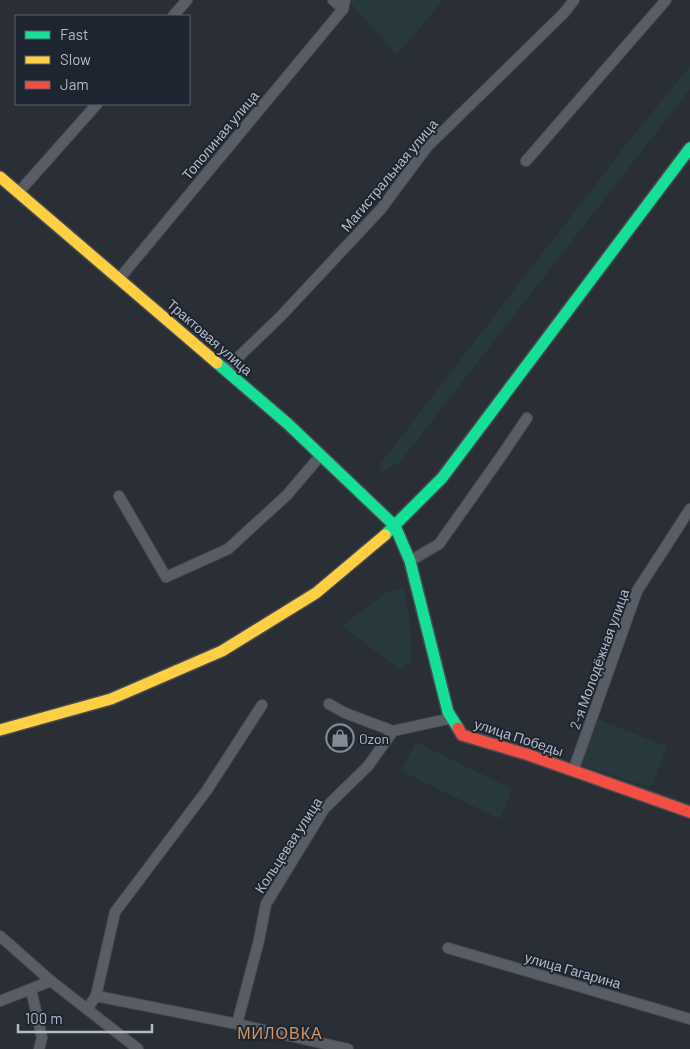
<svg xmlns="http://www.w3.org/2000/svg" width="690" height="1049" font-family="Barlow,sans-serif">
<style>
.green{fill:#27393c}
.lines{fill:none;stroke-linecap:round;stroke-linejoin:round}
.street-casing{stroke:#484b51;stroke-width:12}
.fast-casing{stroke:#484b51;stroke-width:14}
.slow-casing{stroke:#484b51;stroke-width:14}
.jam-casing{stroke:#484b51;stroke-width:14}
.street{stroke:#595d65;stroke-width:10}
.fast{stroke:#16e098;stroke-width:11}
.slow{stroke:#ffcf43;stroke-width:11}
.jam{stroke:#f24e42;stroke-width:11}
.labels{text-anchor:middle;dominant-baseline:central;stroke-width:4;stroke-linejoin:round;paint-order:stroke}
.street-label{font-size:14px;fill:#b4bbc7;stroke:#1d2531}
.poi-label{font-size:14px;fill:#b4bbc7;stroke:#1d2531;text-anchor:start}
.quarter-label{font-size:16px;letter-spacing:1px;fill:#d09666;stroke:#1d2531}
</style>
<rect width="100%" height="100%" fill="#2a2f36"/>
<g class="green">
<polygon points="348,0 443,0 397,55"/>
<polygon points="690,66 690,89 400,462 378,474 381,463 629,141"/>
<path d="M404,589c5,25 8,48 7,73l-12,7 -57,-43 45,-34z"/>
<polygon points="596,718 667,747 652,785 645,786 582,765 580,761"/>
<polygon points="416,742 512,789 500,819 401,771"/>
</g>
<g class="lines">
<g class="street-casing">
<g id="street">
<polyline points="333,0 343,9"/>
<polyline points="173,16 187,0"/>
<polyline points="526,161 666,0"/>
<polyline points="18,193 97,104"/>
<polyline points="119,279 343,9 345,0"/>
<polyline points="225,370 281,316 381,209 427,147 564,13 574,0"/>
<polyline points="119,496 166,577 228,549 287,495 321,455"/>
<polyline points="410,561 439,544 502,455 527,418"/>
<polyline points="329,704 345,713 393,731"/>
<polyline points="573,771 637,591 690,509"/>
<polyline points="0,936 51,981 138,1049"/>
<polyline points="448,948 690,1019"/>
<polyline points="31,989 42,1038 39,1049"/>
<polyline points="96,996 115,912 207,790 262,705"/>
<polyline points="0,1001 51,981"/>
<polyline points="87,1009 96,996 237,1024 348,1049"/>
<polyline points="237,1024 259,940 266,904 324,809 368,766 393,731 452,718"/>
</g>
</g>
<g class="fast-casing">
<g id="fast">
<polyline points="217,363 288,424 395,526 410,561 448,712 458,728"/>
<polyline points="385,535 442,478 690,148"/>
</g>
</g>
<g class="slow-casing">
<g id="slow">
<polyline points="0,177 217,363"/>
<polyline points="0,730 111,699 222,651 316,593 385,535"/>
</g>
</g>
<g class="jam-casing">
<polyline id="jam" points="458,728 462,735 526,754 690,812"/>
</g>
<use href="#street" class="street"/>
<use href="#fast" class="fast"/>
<use href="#slow" class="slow"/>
<use href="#jam" class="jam"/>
</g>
<defs>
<g id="shop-ring" transform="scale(1.4375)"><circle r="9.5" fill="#1d2531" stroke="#848a94" stroke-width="1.5"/><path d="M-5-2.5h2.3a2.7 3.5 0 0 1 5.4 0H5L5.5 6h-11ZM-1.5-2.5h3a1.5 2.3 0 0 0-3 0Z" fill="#848a94"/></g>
</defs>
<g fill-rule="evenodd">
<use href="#shop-ring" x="340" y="738"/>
</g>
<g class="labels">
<g class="street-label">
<text transform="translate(220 135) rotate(-50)">Тополиная улица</text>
<text transform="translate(389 175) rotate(-50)">Магистральная улица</text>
<text transform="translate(210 337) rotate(41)">Трактовая улица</text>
<text transform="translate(599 659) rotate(-70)">2-я Молодёжная улица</text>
<text transform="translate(519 737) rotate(18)">улица Победы</text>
<text transform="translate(288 845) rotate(-57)">Кольцевая улица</text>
<text transform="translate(573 970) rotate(16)">улица Гагарина</text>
</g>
<g class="poi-label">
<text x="359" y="738">Ozon</text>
</g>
<g class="quarter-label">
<text x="280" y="1032">МИЛОВКА</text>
</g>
</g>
<rect x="15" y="15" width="175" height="90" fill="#1d2531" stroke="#59616d"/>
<rect x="25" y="31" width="25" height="8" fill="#16e098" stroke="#59616d"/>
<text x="60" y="40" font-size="15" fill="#b4bbc7">Fast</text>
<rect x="25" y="56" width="25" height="8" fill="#ffcf43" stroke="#59616d"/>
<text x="60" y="65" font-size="15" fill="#b4bbc7">Slow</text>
<rect x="25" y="81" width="25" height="8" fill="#f24e42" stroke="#59616d"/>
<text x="60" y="90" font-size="15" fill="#b4bbc7">Jam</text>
<path d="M18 1024v8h134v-8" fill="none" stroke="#b4bbc7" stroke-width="2.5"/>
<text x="25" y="1024" font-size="15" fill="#b4bbc7" stroke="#1d2531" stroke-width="4" paint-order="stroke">100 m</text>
</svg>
